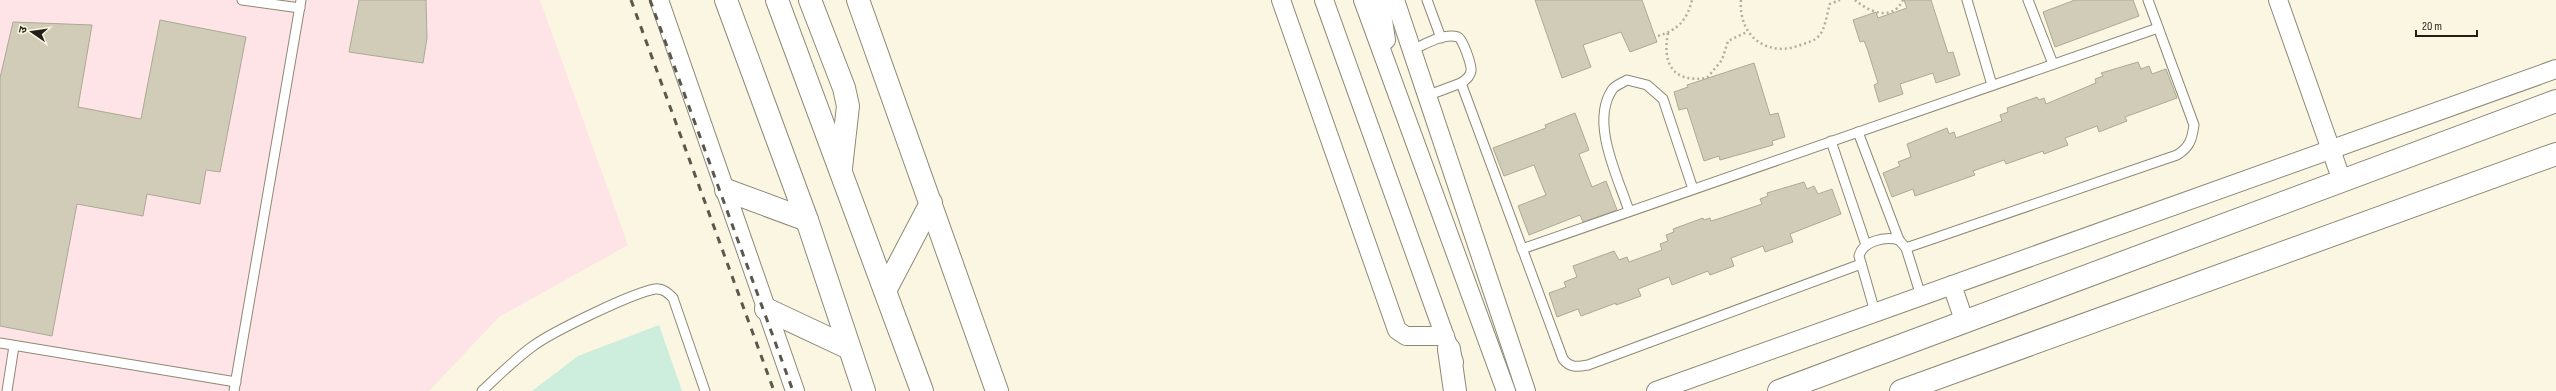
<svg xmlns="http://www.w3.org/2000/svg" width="2556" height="391" font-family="'Sofia Sans Condensed','Noto Sans Devanagari',sans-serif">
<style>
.industrial{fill:#fee3e7}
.green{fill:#cdeddd}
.building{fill:#d0ccb8;stroke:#aca995}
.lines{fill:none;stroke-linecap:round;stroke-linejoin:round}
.service-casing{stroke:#8d8976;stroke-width:11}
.minor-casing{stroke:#8d8976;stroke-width:20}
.tertiary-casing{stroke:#8d8976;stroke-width:24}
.path{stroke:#b2ae9e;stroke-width:2.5;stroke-dasharray:2 3;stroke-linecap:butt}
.service{stroke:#fff;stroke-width:9}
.minor{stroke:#fff;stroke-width:18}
.tertiary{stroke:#fff;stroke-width:22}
.rail{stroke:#5a584d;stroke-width:3;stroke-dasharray:7 7;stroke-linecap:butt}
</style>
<rect width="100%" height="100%" fill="#faf6e1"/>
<polygon class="industrial" points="0,0 540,0 628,245 499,317 429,391 0,391"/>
<polygon class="green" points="659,325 682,391 532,391 578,356"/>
<g class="building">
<polygon points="359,0 426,0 427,38 423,63 349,52"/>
<polygon points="1535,0 1642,0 1657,42 1630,52 1621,32 1583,45 1591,67 1562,78"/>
<polygon points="1904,0 1931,0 1948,53 1953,52 1960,75 1936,83 1933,73 1900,84 1903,94 1879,102 1874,85 1878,83 1867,48 1864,41 1860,42 1853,20 1876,12 1878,18 1907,8"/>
<polygon points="2075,0 2133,0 2139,16 2055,47 2043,12"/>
<polygon points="160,20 246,37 220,172 206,170 200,204 147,194 143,216 77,204 52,336 0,326 0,78 13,22 92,25 78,107 141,119"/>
<polygon points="2138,62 2141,69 2149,66 2152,74 2166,69 2177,98 2125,117 2127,121 2099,132 2097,126 2065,138 2068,145 2044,154 2043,151 2006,164 2004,160 1973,171 1975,175 1915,196 1913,189 1892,197 1883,173 1900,166 1898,162 1911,157 1907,144 1947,128 1949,134 1954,132 1956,138 2002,121 2000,115 2008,112 2007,108 2037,97 2039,100 2044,98 2046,104 2096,83 2095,79 2103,76 2101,73"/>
<polygon points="1754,63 1770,115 1778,113 1785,137 1772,141 1773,145 1720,160 1719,156 1704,161 1687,108 1679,110 1674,92 1688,87 1687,85"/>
<polygon points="1575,113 1589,150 1579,154 1592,187 1606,181 1617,210 1583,222 1580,215 1529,235 1518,206 1546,195 1534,165 1504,176 1493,148 1546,128 1545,125"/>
<polygon points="1804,182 1807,189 1814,186 1818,194 1832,189 1841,214 1790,234 1793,242 1765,252 1763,246 1731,258 1734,266 1710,275 1708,271 1672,285 1669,277 1638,289 1641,296 1616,305 1616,303 1581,316 1578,309 1557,317 1549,293 1566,287 1564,282 1577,277 1573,266 1614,251 1619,260 1627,257 1629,262 1662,250 1660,244 1668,241 1666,235 1674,232 1673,229 1703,218 1704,220 1710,218 1711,221 1721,218 1762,204 1760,199 1768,196 1767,193"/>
</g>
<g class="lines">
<g class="service-casing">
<g id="service">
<polyline points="242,0 300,8"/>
<polyline points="1427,0 1441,38"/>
<polyline points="1967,0 1992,85"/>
<polyline points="2028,0 2053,64"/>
<path d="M1412,50c12,-5 32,-18 46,-13 5,2 14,29 13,34 -1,6 -5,9 -10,12"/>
<path d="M1429,95l32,-12 102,276c7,9 14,8 25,6l273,-101"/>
<polyline points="1858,132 1899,240"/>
<polyline points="1831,141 1866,245"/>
<path d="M1629,211c-11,-34 -39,-88 -17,-121 2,-4 10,-7 15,-10l20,5 16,14 30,90"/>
<path d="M1906,248l271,-93c13,-8 15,-16 17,-30l-46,-125"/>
<polyline points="1522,249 2158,28"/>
<path d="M1875,312l-16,-56c4,-15 26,-20 40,-16l7,8 15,48"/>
<polyline points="0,343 236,382"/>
<polyline points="7,391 14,346"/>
<polyline points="234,391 301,0"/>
<path d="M482,391c16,-15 33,-32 51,-45 19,-14 99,-53 122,-57 8,-1 13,4 18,9l32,93"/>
</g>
</g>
<g class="minor-casing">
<g id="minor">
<polyline points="659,0 795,391"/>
<polyline points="1281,0 1397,330 1406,336 1445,336"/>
<polyline points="1324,0 1454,362"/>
<polyline points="1363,0 1506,391"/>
<polyline points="1380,0 1386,40"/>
<polyline points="1395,0 1526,391"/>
<polyline points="2278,0 2342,181"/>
<polyline points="1952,285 1965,323"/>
<polyline points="1656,391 2556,69"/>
</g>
</g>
<g class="tertiary-casing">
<g id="tertiary">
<polyline points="726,0 807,220 864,391"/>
<polyline points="777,0 922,391"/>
<polyline points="810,0 844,88 848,106 841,168"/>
<polyline points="858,0 997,391"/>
<polyline points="726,190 807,220"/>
<polyline points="886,289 931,203"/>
<polyline points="766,309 849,348"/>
<polyline points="1449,349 1455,391"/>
<polyline points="1779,391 2556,101"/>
<polyline points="1901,391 2556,154"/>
</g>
</g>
<g class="path">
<path d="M1741,0c-3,37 28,59 62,44 7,-2 14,-4 18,-11 5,-8 6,-20 9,-29l10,-4"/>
<path d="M1855,0c14,12 37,22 48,0"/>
<path d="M1668,33c-6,31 5,50 39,45l15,-18 6,-19 19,-9"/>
<path d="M1658,36c20,-6 29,-16 34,-36"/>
</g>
<use href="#service" class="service"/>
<use href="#minor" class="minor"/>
<use href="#tertiary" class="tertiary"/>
<g class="rail">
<polyline points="631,0 774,391"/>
<polyline points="650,0 793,391"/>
</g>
</g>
<g transform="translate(32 32) rotate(283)" stroke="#faf6e1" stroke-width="3" paint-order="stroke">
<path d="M0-3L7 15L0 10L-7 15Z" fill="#211f18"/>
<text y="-6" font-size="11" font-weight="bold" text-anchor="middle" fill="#211f18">उ</text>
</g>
<path d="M2416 30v6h61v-6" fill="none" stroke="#211f18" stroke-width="2"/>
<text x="2422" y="30" font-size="12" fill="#211f18" stroke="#faf6e1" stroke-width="3" paint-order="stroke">20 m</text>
</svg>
